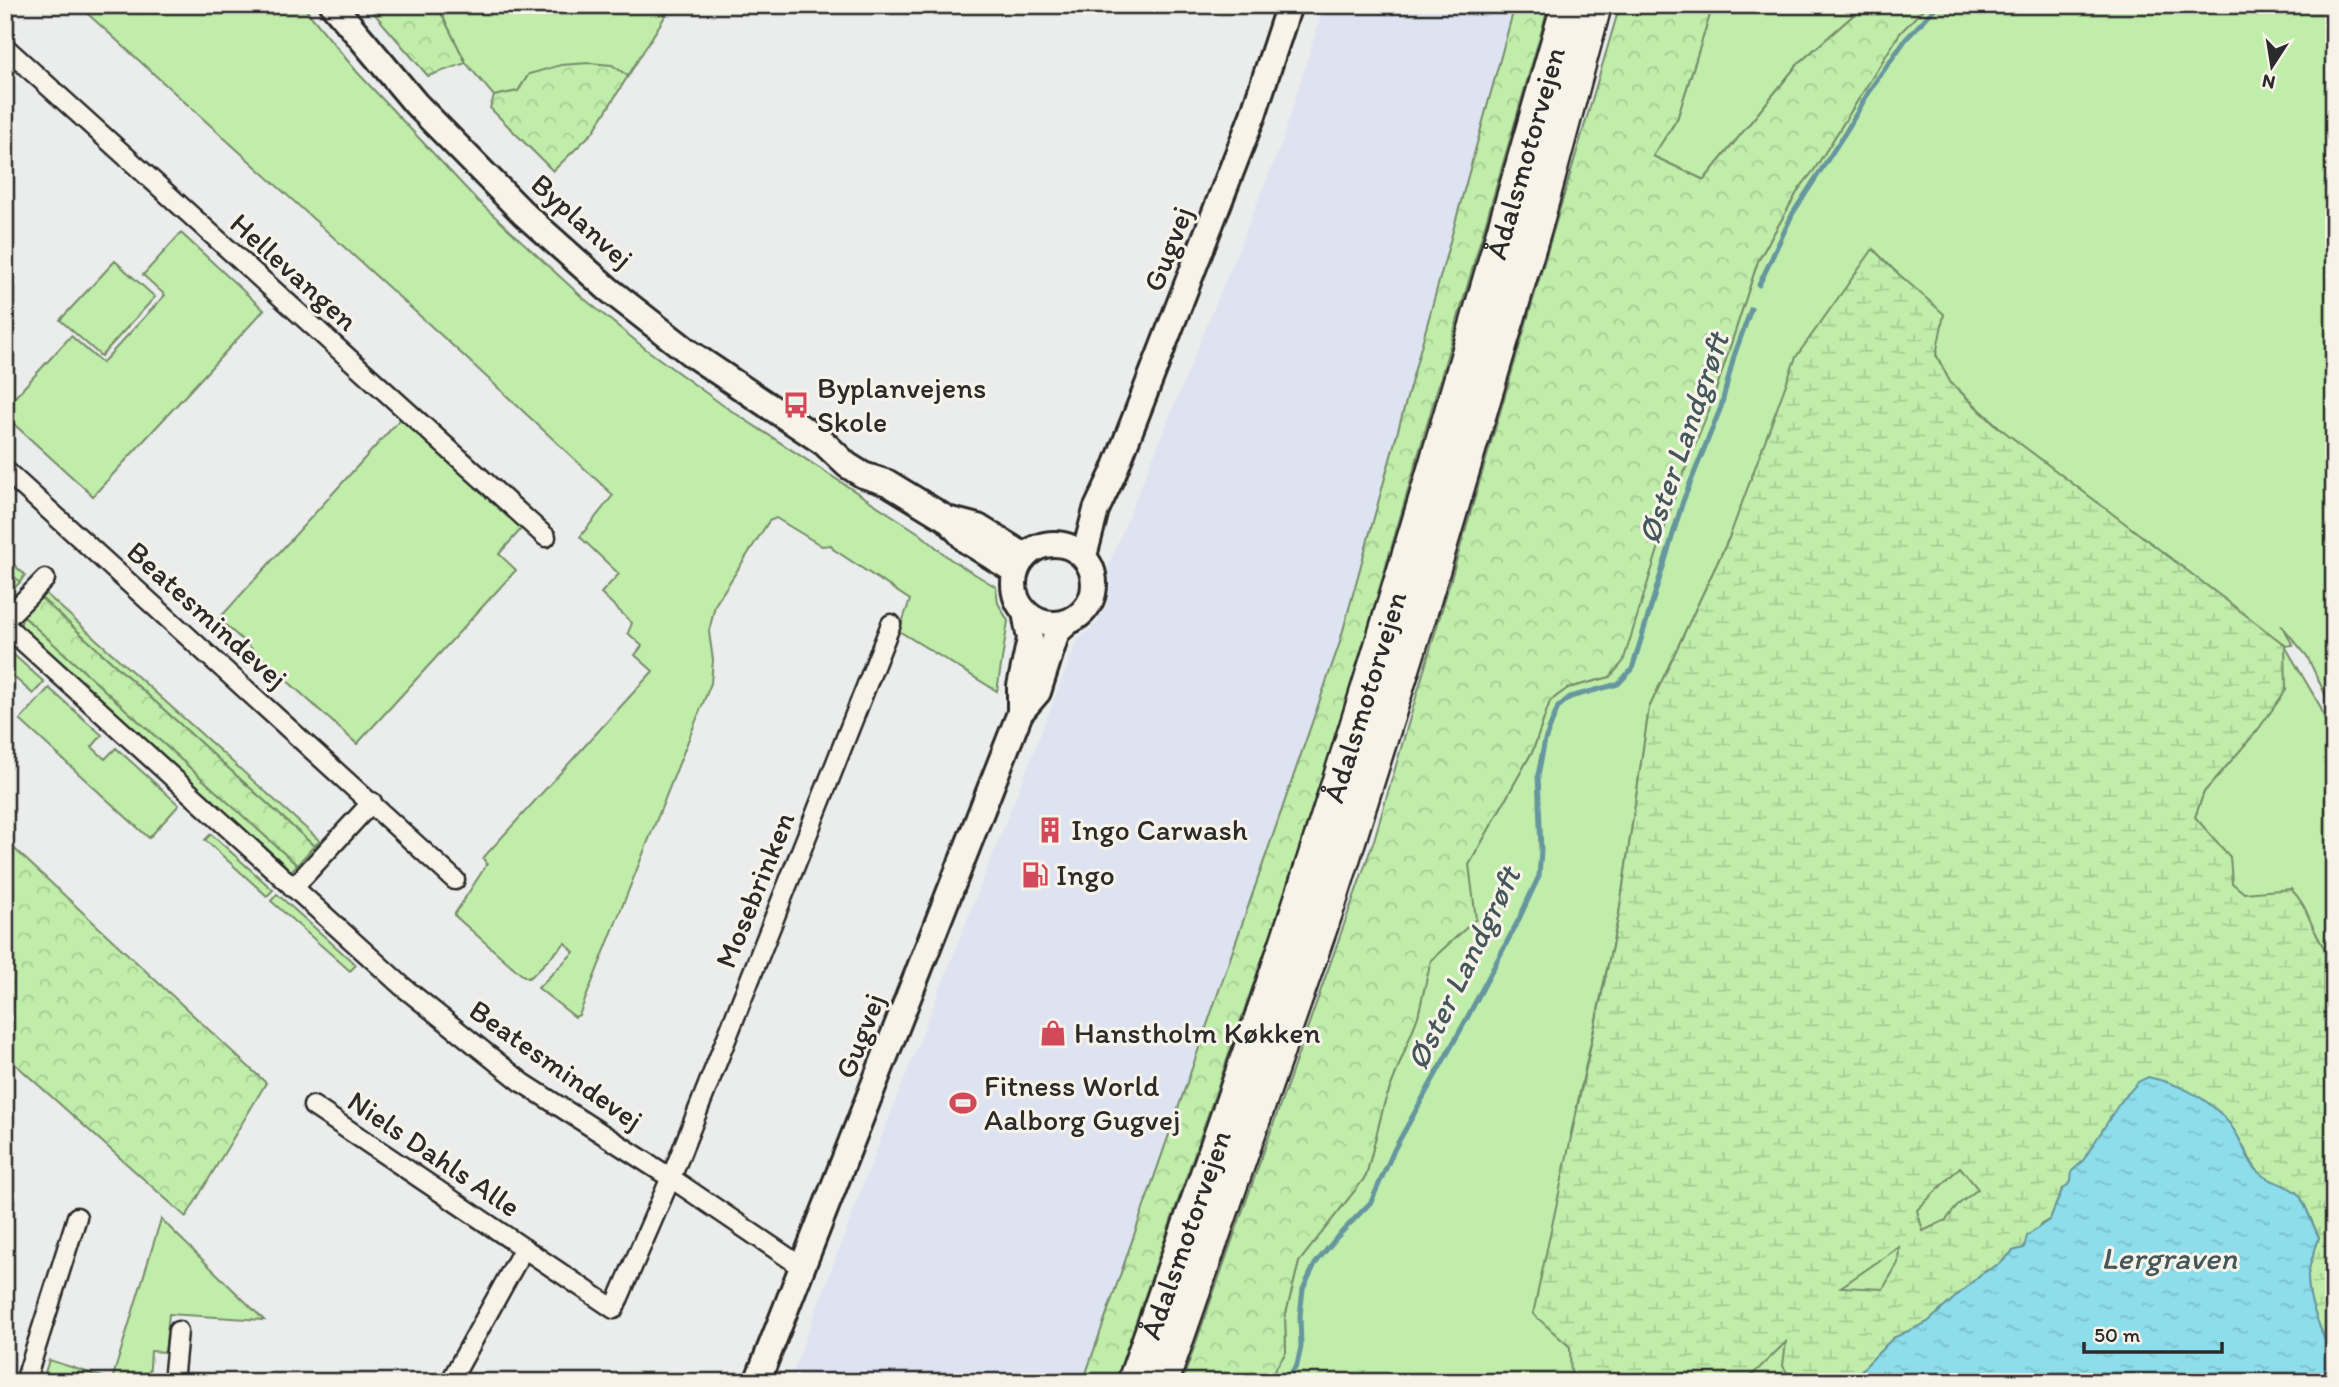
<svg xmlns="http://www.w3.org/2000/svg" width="2339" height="1387" viewBox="0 0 2339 1387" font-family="Itim,sans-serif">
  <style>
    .built { fill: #dde3f1 }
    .green { fill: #c0edaa; stroke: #768c6a; stroke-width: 2 }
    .forest { fill: url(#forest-crowns); stroke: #768c6a; stroke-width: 2 }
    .wetland { fill: url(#wetland-marsh); stroke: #768c6a; stroke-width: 2; fill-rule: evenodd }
    .water { fill: url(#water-ripples); stroke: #66969e; stroke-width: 2 }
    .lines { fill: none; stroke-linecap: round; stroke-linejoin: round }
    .stream { stroke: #66969e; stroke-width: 5 }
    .street-casing { stroke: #2b2b2b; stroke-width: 23 }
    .secondary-casing { stroke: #2b2b2b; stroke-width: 30 }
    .highway-casing { stroke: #2b2b2b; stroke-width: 37 }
    .street { stroke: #f7f3e8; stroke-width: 18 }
    .secondary { stroke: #f7f3e8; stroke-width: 24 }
    .highway { stroke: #f7f3e8; stroke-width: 32 }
    .labels { text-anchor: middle; stroke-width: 6; stroke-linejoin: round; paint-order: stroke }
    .street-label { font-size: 30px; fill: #2b2b2b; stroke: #f7f3e8 }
    .poi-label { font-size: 30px; fill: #2b2b2b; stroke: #f7f3e8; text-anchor: start }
    .water-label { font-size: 32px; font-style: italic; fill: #44585b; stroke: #f7f3e8 }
  </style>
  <defs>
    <pattern id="forest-crowns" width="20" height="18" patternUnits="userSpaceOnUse" patternTransform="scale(1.75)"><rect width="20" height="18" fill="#c0edaa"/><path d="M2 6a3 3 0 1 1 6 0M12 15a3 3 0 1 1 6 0" fill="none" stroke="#a5cb92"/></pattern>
    <pattern id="wetland-marsh" width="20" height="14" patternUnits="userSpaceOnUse" patternTransform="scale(1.75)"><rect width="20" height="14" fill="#c0edaa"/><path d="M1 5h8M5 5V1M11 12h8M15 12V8" fill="none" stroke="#a5cb92"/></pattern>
    <pattern id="water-ripples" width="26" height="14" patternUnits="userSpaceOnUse" patternTransform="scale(1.75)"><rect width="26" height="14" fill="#8dddea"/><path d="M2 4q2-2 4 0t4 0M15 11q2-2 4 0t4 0" fill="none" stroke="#7abec9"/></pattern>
  </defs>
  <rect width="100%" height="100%" fill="#ebecec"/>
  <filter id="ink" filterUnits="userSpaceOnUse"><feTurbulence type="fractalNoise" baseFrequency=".0143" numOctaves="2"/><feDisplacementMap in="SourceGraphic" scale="14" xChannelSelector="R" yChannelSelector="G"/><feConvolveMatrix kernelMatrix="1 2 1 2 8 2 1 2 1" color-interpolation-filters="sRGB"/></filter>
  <g filter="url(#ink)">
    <path class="built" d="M1324 5H1515L1339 645 1083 1382H789L876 1151 1078 639 1096 624 1105 609 1110 590 1107 569 1281 145Z"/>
    <path class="green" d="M78 5H302L357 72 477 200 582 297 647 350 724 406 919 533 950 559 996 587 998 603 1008 621 997 691 899 631 910 600 833 549 831 545 822 546 776 518 769 521 715 605 709 632 713 660 711 683 579 1015 575 1017 538 988 574 952 565 943 533 975 528 978 522 975 454 915 487 864 483 858 653 671 635 655 642 646 628 633 632 623 601 593 619 574 580 537 613 495 464 356Z
      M437 5H672L628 76 611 65 529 74 518 91 494 96 466 63Z
      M1713 5H1865L1798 64 1704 180 1653 156 1677 119Z
      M1927 5H2334V713L2307 656 2281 625 2293 645 2285 646 2320 706 2334 747V972L2331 959 2283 925 1850 1382H1745L2195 817 2204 792 2257 731 2286 690 1950 382 1893 269 1873 249 1729 538 1649 708 1619 914 1571 1133V1382H1267L1286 1352 1285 1317 1299 1262 1366 1176 1384 1104 1418 1016 1431 960 1475 919 1469 865 1533 750 1550 701 1567 688 1610 677 1675 495 1711 405 1758 261 1799 189 1814 170 1900 33Z
      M181 233 264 310 93 496 5 416V408L71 336 102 363 165 295 143 275Z
      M115 261 155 297 101 356 60 320Z
      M402 417 523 527 499 554 516 570 357 744 219 619Z
      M5 557 25 575 20 582 5 569Z
      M45 593 320 841 314 846 40 597Z
      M23 616 297 865 291 871 20 626Z
      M5 647 44 682 33 694 5 669Z
      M49 688 102 735 92 747 105 759 116 748 179 805 149 838 20 720Z
      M211 834 273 890 267 896 205 840Z
      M277 894 356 965 350 971 271 901Z
      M161 1219 264 1320 169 1314 165 1352 151 1351 149 1382H42L49 1360 112 1380Z"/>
    <path class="forest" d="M367 5H437L466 63 428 76Z
      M1515 5H1549L1345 707 1276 919 1115 1382H1083L1339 645Z
      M1620 5H1713L1677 119 1653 156 1704 180 1798 64 1865 5H1927L1900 33 1814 170 1799 189 1758 261 1711 405 1675 495 1623 662 1610 677 1568 688 1550 701 1533 750 1469 865 1476 919 1431 960 1418 1016 1384 1104 1366 1176 1299 1262 1285 1317 1286 1352 1267 1382H1182L1374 840Z
      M589 63 612 65 628 76 593 132 553 171 490 108 494 96 518 91 529 74 561 65Z
      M5 569 20 582 5 598Z
      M40 597 314 846 297 865 23 616Z
      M5 840 266 1083 186 1217 5 1055Z"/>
    <path class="wetland" d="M1873 249 1893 269 1944 314 1936 355 1950 382 1993 423 2285 645 2286 690 2257 731 2204 792 2195 817 2230 857 2232 883 2244 893 2291 889C2309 908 2306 916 2318 937 2324 949 2331 958 2334 972V1382C2333 1345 2307 1313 2308 1275 2309 1263 2316 1249 2319 1237 2314 1228 2304 1199 2298 1194 2285 1183 2267 1183 2257 1170 2248 1159 2243 1144 2235 1132 2218 1106 2195 1093 2167 1082L2073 1171 2071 1182 2062 1190 2050 1219 2040 1225 2024 1248 2013 1251 2001 1263 1981 1274 1928 1322 1893 1338 1850 1382H1793L1783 1366 1786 1342 1745 1382H1571L1570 1347 1533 1314 1619 914 1649 708 1729 538 1796 357ZM1960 1167 1978 1189 1959 1204 1946 1220 1923 1231 1917 1210ZM1899 1247 1898 1263 1883 1289 1841 1287Z"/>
    <path class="water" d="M2148 1077C2184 1085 2216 1101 2236 1133 2243 1145 2248 1161 2257 1171 2269 1183 2286 1183 2298 1194 2303 1198 2314 1229 2319 1237 2316 1249 2309 1263 2308 1275 2307 1313 2334 1345 2334 1382H1850L1893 1338 1928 1322 1981 1274 2001 1263 2013 1251 2024 1248 2027 1236 2050 1219 2062 1190 2071 1182 2072 1171 2082 1162 2119 1104 2138 1082Z"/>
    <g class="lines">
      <path class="stream" d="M1759 285 1793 213 1847 130 1871 88 1906 39 1938 5
        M1284 1382 1297 1365 1301 1347 1300 1316 1303 1289 1315 1264 1337 1237 1371 1202 1395 1148 1466 1020 1518 921 1539 876 1541 851 1538 775 1545 740 1558 707 1570 697 1618 684 1632 669 1683 501 1721 407 1734 356 1751 309"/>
      <g class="street-casing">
        <path id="street" d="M5 47 546 537
          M5 470 455 880
          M5 620 45 579
          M5 625 402 986 523 1083 671 1178 802 1267
          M293 888 372 802
          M313 1106 614 1309 675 1168 891 624
          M25 1382 77 1217
          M173 1382 178 1331
          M450 1382 524 1248"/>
      </g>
      <g class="secondary-casing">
        <path id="secondary" d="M333 5 416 104 524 214 608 289 690 353 824 443 847 465 863 475 888 483 947 519 978 527 1025 556
          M947 519 967 541 1015 571
          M1014 584a40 40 0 1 1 80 0a40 40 0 1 1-80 0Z
          M1084 556 1096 510 1114 472 1253 115 1289 5
          M1020 713V686L1030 639 1025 612
          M757 1382 1020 713 1038 692 1057 632 1068 622"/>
      </g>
      <g class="highway-casing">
        <g id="highway">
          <path id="s1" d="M1134 1382C1182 1245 1231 1108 1277 971 1384 652 1476 328 1568 5"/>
          <path d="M1162 1382 1330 901 1419 618 1537 221 1595 5"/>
        </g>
      </g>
      <use href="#street" class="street"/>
      <use href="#secondary" class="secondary"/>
      <use href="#highway" class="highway"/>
    </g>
  </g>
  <defs>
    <g id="bus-bare" transform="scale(2.1)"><path d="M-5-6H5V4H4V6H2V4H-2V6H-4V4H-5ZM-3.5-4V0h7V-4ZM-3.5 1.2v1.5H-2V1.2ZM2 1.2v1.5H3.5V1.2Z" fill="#d1495b" stroke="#f7f3e8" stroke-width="2.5" paint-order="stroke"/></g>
    <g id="building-bare" transform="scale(2.1)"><path d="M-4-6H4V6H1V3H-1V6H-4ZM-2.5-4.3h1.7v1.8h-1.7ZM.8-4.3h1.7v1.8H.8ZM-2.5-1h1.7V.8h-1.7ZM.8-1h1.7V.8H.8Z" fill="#d1495b" stroke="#f7f3e8" stroke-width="2.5" paint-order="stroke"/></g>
    <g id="fuel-bare" transform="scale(2.1)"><path d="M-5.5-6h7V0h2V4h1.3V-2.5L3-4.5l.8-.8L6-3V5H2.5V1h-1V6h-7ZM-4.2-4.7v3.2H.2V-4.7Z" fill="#d1495b" stroke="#f7f3e8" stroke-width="2.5" paint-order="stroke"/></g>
    <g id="shop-bare" transform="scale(2.1)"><path d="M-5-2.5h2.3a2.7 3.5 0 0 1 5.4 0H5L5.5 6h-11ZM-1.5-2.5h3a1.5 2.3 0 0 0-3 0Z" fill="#d1495b" stroke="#f7f3e8" stroke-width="2.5" paint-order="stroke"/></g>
    <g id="stadium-bare" transform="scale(2.1)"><path d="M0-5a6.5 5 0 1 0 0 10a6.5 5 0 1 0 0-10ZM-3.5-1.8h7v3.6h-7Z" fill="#d1495b" stroke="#f7f3e8" stroke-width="2.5" paint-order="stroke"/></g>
  </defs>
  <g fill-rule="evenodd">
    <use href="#bus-bare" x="796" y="405"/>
    <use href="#building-bare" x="1050" y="830"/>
    <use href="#fuel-bare" x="1035" y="875"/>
    <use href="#shop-bare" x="1053" y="1033"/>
    <use href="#stadium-bare" x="963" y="1103"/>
  </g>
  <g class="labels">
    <g class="street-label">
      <text dy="10" stroke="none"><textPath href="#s1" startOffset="1290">Ådalsmotorvejen</textPath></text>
      <text transform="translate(582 221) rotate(42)" y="10">Byplanvej</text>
      <text transform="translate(1168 249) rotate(-69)" y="10">Gugvej</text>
      <text transform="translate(294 272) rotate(42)" y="10">Hellevangen</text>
      <text transform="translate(207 615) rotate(42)" y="10">Beatesmindevej</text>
      <text dy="10" stroke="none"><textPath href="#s1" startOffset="723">Ådalsmotorvejen</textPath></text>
      <text transform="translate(755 890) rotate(-68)" y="10">Mosebrinken</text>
      <text transform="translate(860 1036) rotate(-69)" y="10">Gugvej</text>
      <text transform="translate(556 1065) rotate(35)" y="10">Beatesmindevej</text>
      <text transform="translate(434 1154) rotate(34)" y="10">Niels Dahls Alle</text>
      <text dy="10" stroke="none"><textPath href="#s1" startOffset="156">Ådalsmotorvejen</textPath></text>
    </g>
    <g class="poi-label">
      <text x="817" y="398">Byplanvejens<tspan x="817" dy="34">Skole</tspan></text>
      <text x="1071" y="840">Ingo Carwash</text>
      <text x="1056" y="885">Ingo</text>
      <text x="1074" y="1043">Hanstholm Køkken</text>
      <text x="984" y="1096">Fitness World<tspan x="984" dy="34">Aalborg Gugvej</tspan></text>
    </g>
    <g class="water-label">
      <text transform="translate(1683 438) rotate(-71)" y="11">Øster Landgrøft</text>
      <text transform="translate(1463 968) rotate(-64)" y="11">Øster Landgrøft</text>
      <text x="2169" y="1269">Lergraven</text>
    </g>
  </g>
  <rect width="2339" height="1387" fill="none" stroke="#f7f3e8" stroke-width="28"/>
  <rect x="14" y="14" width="2311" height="1359" fill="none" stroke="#2b2b2b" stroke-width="2.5" filter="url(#ink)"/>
  <g transform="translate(2272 66) rotate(192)" stroke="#f7f3e8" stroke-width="5" paint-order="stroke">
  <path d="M0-5L12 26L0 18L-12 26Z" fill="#2b2b2b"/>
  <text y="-10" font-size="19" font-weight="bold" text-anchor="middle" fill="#2b2b2b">N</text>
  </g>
  <path d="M2084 1342v10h138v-10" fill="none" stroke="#2b2b2b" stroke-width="3.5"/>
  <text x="2094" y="1342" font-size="21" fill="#2b2b2b" stroke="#f7f3e8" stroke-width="5" paint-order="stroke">50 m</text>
</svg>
